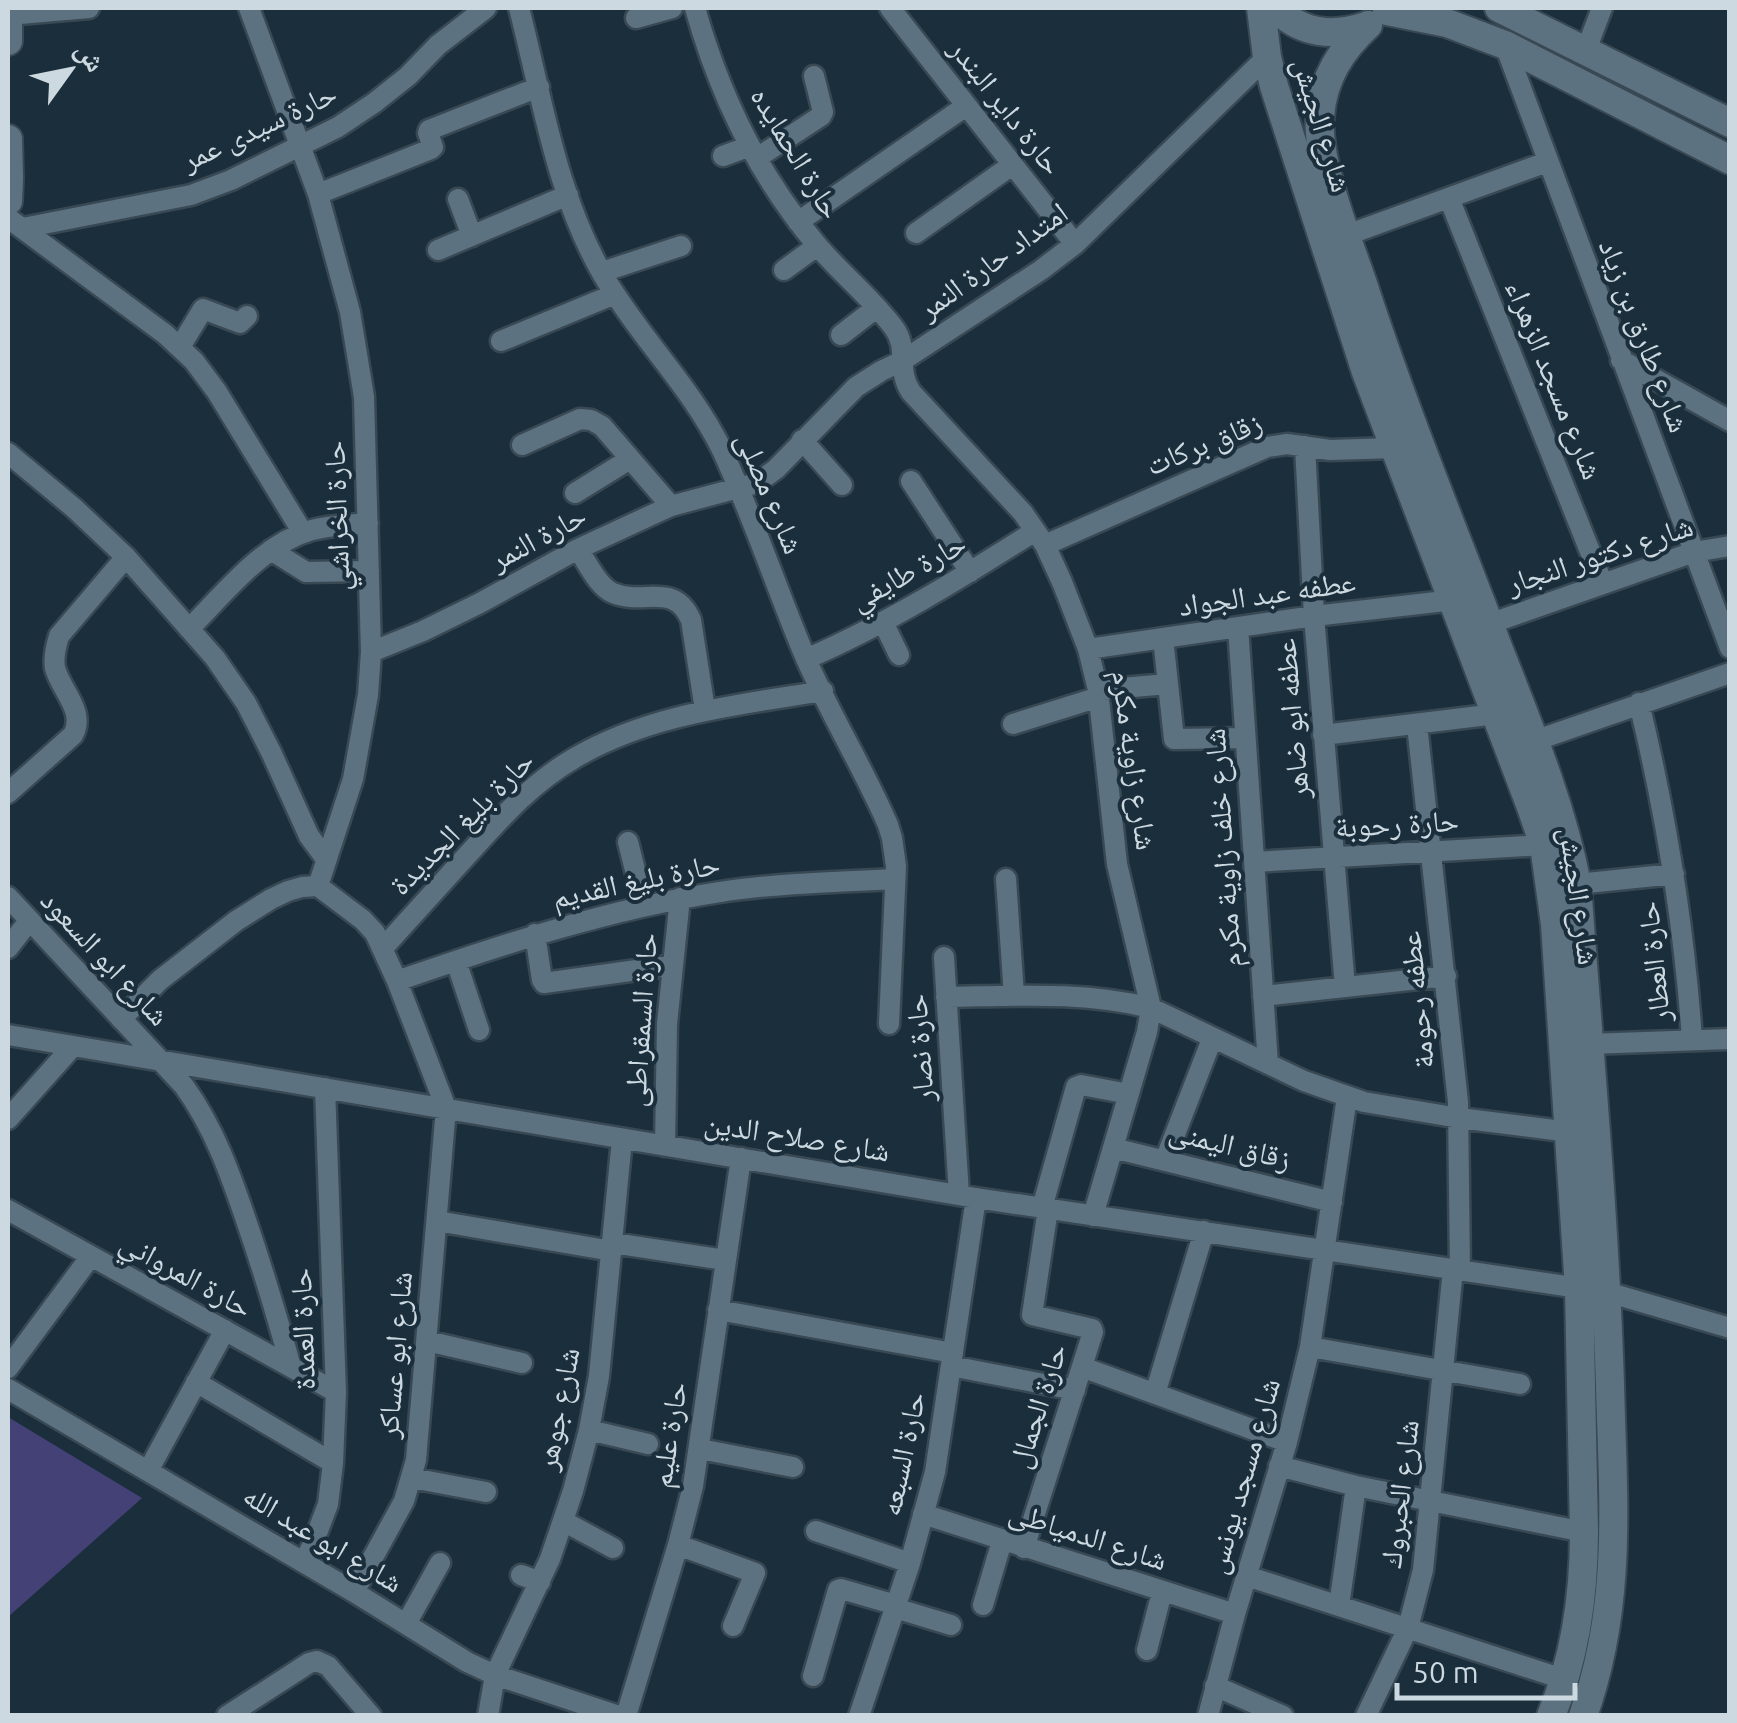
<svg xmlns="http://www.w3.org/2000/svg" width="1737" height="1723" viewBox="0 0 1737 1723" font-family="Ubuntu,'Noto Naskh Arabic',sans-serif">
  <style>
    .green { fill: #434175 }
    .lines { fill: none; stroke-linecap: round; stroke-linejoin: round }
    .street-casing { stroke: #384954; stroke-width: 25 }
    .secondary-casing { stroke: #384954; stroke-width: 32 }
    .street { stroke: #5d7281; stroke-width: 20 }
    .secondary { stroke: #5d7281; stroke-width: 28 }
    .labels { text-anchor: middle; stroke-width: 8; stroke-linejoin: round; paint-order: stroke }
    .street-label { font-size: 30px; fill: #cdd9e1; stroke: #1b2e3b }
  </style>
  <rect width="100%" height="100%" fill="#1b2e3b"/>
  <path class="green" d="M8 1417 142 1498 8 1617Z"/>
  <g class="lines">
    <g class="street-casing">
      <path id="street" d="M249 8 318 194 350 312 364 397 371 652 368 695 353 779 318 886
        M519 8C542 97 556 194 603 275 639 337 690 385 722 450 753 517 776 587 804 654 829 713 863 767 888 825L892 838 896 866 889 1024
        M695 8C719 93 758 175 816 244 840 273 872 298 894 328 909 348 896 370 911 392L1023 513 1045 545 1062 582 1088 649 1098 690 1117 864 1151 1008 1147 1032 1093 1216
        M890 8 1075 244
        M8 15 89 8
        M636 18 672 8
        M1505 45 1730 648
        M1586 50 1602 8
        M723 156 750 146
        M757 158 821 116 823 112 814 76
        M318 194 431 149 433 147 428 133 429 130 539 87
        M1449 198 1603 584
        M458 199 472 236
        M8 218 165 334 194 361 217 392 303 533
        M798 222 966 106
        M23 228 191 195 231 180 338 127 374 103 408 76 438 45 486 8
        M916 233 1012 165
        M1347 235 1547 162
        M438 250 568 195
        M784 270 817 246
        M602 272 681 246
        M841 335 876 308
        M501 341 615 294
        M180 347 203 309 240 323 247 316
        M1621 360 1730 421
        M802 440 842 485
        M522 445 580 419 591 420 602 426 671 506
        M1305 446 1314 616 1345 987
        M8 453 74 508 126 557 215 658 246 703 271 752 309 836 326 859
        M911 481 970 572
        M575 493 630 459
        M1045 545 1267 447 1287 444 1330 450 1394 448
        M578 549C587 562 598 587 613 593 644 606 674 581 691 620L705 710
        M271 550 306 572 369 571
        M883 622 899 655
        M1489 624 1694 552 1730 546
        M1238 627 1268 1064
        M189 629C225 593 262 544 312 530 330 525 350 525 368 523
        M1163 638 1174 739 1245 738
        M1088 649 1314 616 1454 600
        M371 652 423 631 480 603 578 549 671 506 757 483 776 469 856 387 881 371 902 361 1041 270 1075 244 1267 57
        M806 659C887 624 961 578 1035 531
        M1098 690 1168 684
        M1639 703C1666 814 1684 925 1692 1039
        M1013 724 1099 697
        M1417 725 1458 1102 1460 1270
        M1323 735 1496 714
        M1534 741 1730 673
        M8 793 73 735C86 711 61 691 55 668 53 657 56 646 59 636L126 557
        M628 842 644 906
        M1254 862 1544 845
        M1006 879 1014 996
        M1577 884 1674 874
        M8 897 184 1086C215 1129 231 1176 248 1226 264 1273 278 1320 291 1367
        M535 934 542 980 544 983 673 965
        M8 948 29 921
        M383 948C412 916 441 884 471 851 502 817 532 783 573 759 648 714 738 705 823 691
        M944 957 959 1195
        M456 961 479 1030
        M397 981C504 944 609 909 720 892 778 883 837 882 895 879
        M1263 996 1446 976
        M946 997C1015 996 1084 991 1151 1008L1304 1081 1364 1102 1459 1118 1570 1132
        M121 1019 160 980 236 921 271 899 288 891 302 887 318 886 363 920 375 933 397 981 446 1108 416 1460 404 1501 354 1592
        M8 1035 976 1198 1579 1288
        M1589 1044 1730 1039
        M8 1119 73 1046
        M665 1146 667 1024 680 898
        M1113 1148 1332 1202
        M1165 1160 1212 1039
        M1042 1208 1076 1087 1081 1085 1129 1094
        M8 1210 336 1392
        M437 1221 612 1251
        M613 1243 725 1260
        M1607 1292 1730 1328
        M718 1310 953 1353
        M427 1341 522 1363
        M1310 1347 1520 1384
        M951 1366 1075 1390
        M1082 1367 1287 1442
        M8 1368 91 1256
        M196 1382 333 1463
        M8 1389 354 1592 467 1662 495 1675 619 1716
        M1155 1394 1204 1231
        M589 1430 648 1444
        M700 1449 793 1467
        M1279 1466 1356 1486 1584 1532
        M148 1471 225 1330
        M412 1478 486 1492
        M923 1514 1235 1614
        M563 1521 613 1548
        M816 1531 910 1563
        M678 1545 755 1573 733 1626
        M1024 1548 1093 1332 1092 1329 1032 1315 1048 1209
        M304 1562 313 1544 328 1504 333 1463 336 1392 325 1088
        M521 1575 540 1582
        M1247 1576 1563 1679
        M983 1605 1002 1541
        M1339 1606 1356 1486
        M895 1608 951 1625
        M406 1624 440 1563
        M1147 1650 1162 1592
        M813 1676 838 1590 841 1589 896 1605
        M1215 1686 1283 1716
        M227 1716 309 1663 317 1661 328 1666 371 1716
        M488 1716 495 1675 550 1559 573 1491 589 1430 599 1376 622 1139
        M626 1716 678 1545 693 1486 741 1158
        M859 1716 910 1563 935 1472 976 1198
        M1208 1716 1235 1614 1287 1442 1310 1347 1347 1097
        M1366 1716 1408 1628 1423 1570 1453 1269"/>
    </g>
    <g class="secondary-casing">
      <path id="secondary" d="M1261 8 1267 57 1274 86 1366 372 1531 807 1544 845 1555 924 1579 1288 1584 1532C1584 1594 1575 1658 1551 1716
        M1276 8C1301 34 1334 37 1366 26
        M1499 8 1730 123
        M1387 11 1447 23 1505 45 1730 160
        M1368 25C1341 50 1323 78 1320 116 1316 161 1348 240 1363 284 1403 407 1452 526 1498 647 1528 724 1561 802 1577 884 1589 1051 1605 1218 1610 1385 1613 1500 1623 1604 1583 1716
        M8 41V15
        M8 139 9 179 8 201"/>
    </g>
    <use href="#street" class="street"/>
    <use href="#secondary" class="secondary"/>
  </g>
  <g class="labels">
    <g class="street-label">
      <text transform="translate(1006 107) rotate(52)" y="10">حارة داير البندر</text>
      <text transform="translate(1322 125) rotate(73)" y="10">شارع الجيش</text>
      <text transform="translate(259 127) rotate(-25)" y="10">حارة سيدى عمر</text>
      <text transform="translate(796 153) rotate(59)" y="10">حارة الحمايده</text>
      <text transform="translate(993 261) rotate(-36)" y="10">امتداد حارة النمر</text>
      <text transform="translate(1644 336) rotate(69)" y="10">شارع طارق بن زياد</text>
      <text transform="translate(1554 380) rotate(68)" y="10">شارع مسجد الزهراء</text>
      <text transform="translate(1204 444) rotate(-22)" y="10">زقاق بركات</text>
      <text transform="translate(770 493) rotate(67)" y="10">شارع مصلى</text>
      <text transform="translate(337 516) rotate(-92)" y="10">حارة الخراشي</text>
      <text transform="translate(538 538) rotate(-28)" y="10">حارة النمر</text>
      <text transform="translate(1600 555) rotate(-18)" y="10">شارع دكتور النجار</text>
      <text transform="translate(908 572) rotate(-29)" y="10">حارة طايفي</text>
      <text transform="translate(1267 594) rotate(-8)" y="10">عطفه عبد الجواد</text>
      <text transform="translate(1292 719) rotate(-95)" y="10">عطفه ابو ضاهر</text>
      <text transform="translate(1134 760) rotate(82)" y="10">شارع زاوية مكرم</text>
      <text transform="translate(462 823) rotate(-45)" y="10">حارة بليغ الجديدة</text>
      <text transform="translate(1397 824) rotate(-3)" y="10">حارة رحوبة</text>
      <text transform="translate(1223 848) rotate(-94)" y="10">شارع خلف زاوية مكرم</text>
      <text transform="translate(636 881) rotate(-12)" y="10">حارة بليغ القديم</text>
      <text transform="translate(1579 896) rotate(82)" y="10">شارع الجيش</text>
      <text transform="translate(105 958) rotate(47)" y="10">شارع ابو السعود</text>
      <text transform="translate(1654 962) rotate(-96)" y="10">حارة العطار</text>
      <text transform="translate(1417 1000) rotate(-96)" y="10">عطفه رحومة</text>
      <text transform="translate(641 1020) rotate(-86)" y="10">حارة السمقراطى</text>
      <text transform="translate(920 1048) rotate(-94)" y="10">حارة نصار</text>
      <text transform="translate(797 1137) rotate(9)" y="10">شارع صلاح الدين</text>
      <text transform="translate(1230 1145) rotate(14)" y="10">زقاق اليمنى</text>
      <text transform="translate(186 1275) rotate(29)" y="10">حارة المرواني</text>
      <text transform="translate(303 1329) rotate(-92)" y="10">حارة العمدة</text>
      <text transform="translate(395 1355) rotate(-85)" y="10">شارع ابو عساكر</text>
      <text transform="translate(1038 1406) rotate(-72)" y="10">حارة الجمال</text>
      <text transform="translate(558 1409) rotate(-79)" y="10">شارع جوهر</text>
      <text transform="translate(669 1435) rotate(-81)" y="10">حارة عليم</text>
      <text transform="translate(903 1454) rotate(-78)" y="10">حارة السبعه</text>
      <text transform="translate(1243 1476) rotate(-74)" y="10">شارع مسجد يونس</text>
      <text transform="translate(1400 1494) rotate(-83)" y="10">شارع الحبروك</text>
      <text transform="translate(1088 1536) rotate(18)" y="10">شارع الدمياطى</text>
      <text transform="translate(323 1539) rotate(31)" y="10">شارع ابو عبد الله</text>
    </g>
  </g>
  <rect width="1737" height="1723" fill="none" stroke="#cdd9e1" stroke-width="20"/>
  <g transform="translate(70 70) rotate(57)" stroke="#1b2e3b" stroke-width="8" paint-order="stroke">
  <path d="M0-8L18 38L0 25L-18 38Z" fill="#cdd9e1"/>
  <text y="-15" font-size="28" font-weight="bold" text-anchor="middle" fill="#cdd9e1">ش</text>
  </g>
  <path d="M1397 1683v15h178v-15" fill="none" stroke="#cdd9e1" stroke-width="5"/>
  <text x="1412" y="1683" font-size="30" fill="#cdd9e1" stroke="#1b2e3b" stroke-width="8" paint-order="stroke">50 m</text>
</svg>
